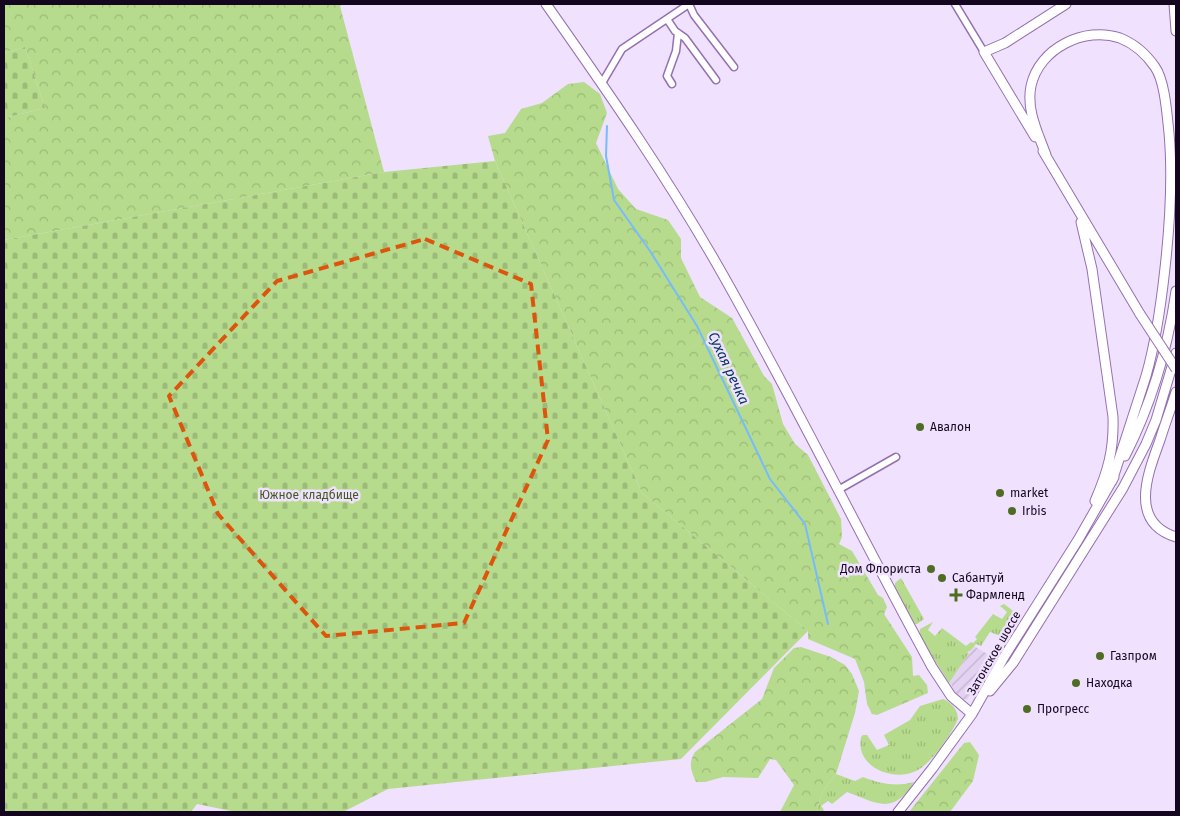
<svg xmlns="http://www.w3.org/2000/svg" width="1180" height="816" viewBox="0 0 1180 816" font-family="'Fira Sans',sans-serif">
  <style>
    .industrial { fill: url(#industrial-furrows) }
    .grass { fill: url(#grass-tufts) }
    .forest { fill: url(#forest-crowns) }
    .cemetery { fill: url(#cemetery-stones) }
    .lines { fill: none; stroke-linecap: round; stroke-linejoin: round }
    .stream { stroke: #77bbfd; stroke-width: 2 }
    .minor-casing { stroke: #9470b0; stroke-width: 9 }
    .major-casing { stroke: #9470b0; stroke-width: 11 }
    .minor { stroke: #fff; stroke-width: 6 }
    .major { stroke: #fff; stroke-width: 9 }
    .major-bridge-casing { stroke: #9470b0; stroke-width: 11; stroke-linecap: butt }
    .major-bridge { stroke: #fff; stroke-width: 9 }
    .marked { fill: none; stroke: #dd550d; stroke-width: 4; stroke-dasharray: 10 6; stroke-linejoin: round }
    .poi-dot { fill: #4e6d23; stroke: #f0e1fe; stroke-width: 2 }
    .labels { text-anchor: middle; stroke-width: 5; stroke-linejoin: round; paint-order: stroke }
    .poi-label { font-size: 12px; fill: #14061e; stroke: #f0e1fe; text-anchor: start }
    .park-label { font-size: 12px; fill: #415a20; stroke: #f0e1fe }
    .street-label { font-size: 12px; fill: #14061e; stroke: #f0e1fe }
    .water-label { font-size: 14px; font-style: italic; fill: #023760; stroke: #f0e1fe }
  </style>
  <defs>
    <pattern id="industrial-furrows" width="10" height="10" patternUnits="userSpaceOnUse" patternTransform="scale(1.25)"><rect width="10" height="10" fill="#e3d2f1"/><path d="M-1 1l2-2M0 10L10 0M9 11l2-2" fill="none" stroke="#c2b3ce"/></pattern>
    <pattern id="grass-tufts" width="24" height="20" patternUnits="userSpaceOnUse" patternTransform="scale(1.25)"><rect width="24" height="20" fill="#b6db8c"/><path d="M3 7l-1-3M5 7V3M7 7l1-3M15 17l-1-3M17 17v-4M19 17l1-3" fill="none" stroke="#9cba78"/></pattern>
    <pattern id="forest-crowns" width="20" height="18" patternUnits="userSpaceOnUse" patternTransform="scale(1.25)"><rect width="20" height="18" fill="#b6db8c"/><path d="M2 6a3 3 0 1 1 6 0M12 15a3 3 0 1 1 6 0" fill="none" stroke="#9cba78"/></pattern>
    <pattern id="cemetery-stones" width="16" height="16" patternUnits="userSpaceOnUse" patternTransform="scale(1.25)"><rect width="16" height="16" fill="#b6db8c"/><path d="M2 7V4a2 2 0 0 1 4 0v3zM10 15v-3a2 2 0 0 1 4 0v3z" fill="#9cba78"/></pattern>
  </defs>
  <rect width="100%" height="100%" fill="#f0e1fe"/>
  <path class="industrial" d="M974 646 994 658 967 700 963 699 950 690 952 686 949 682Z"/>
  <path class="grass" d="M901 578 924 619 917 624H914L895 587V583Z
    M1004 604 1016 613 1018 622 1008 639 990 632 981 646 976 644 970 651 967 652 969 653 949 683 919 635 920 629 933 622 928 630 935 636 942 628 966 646 971 642 973 643 977 639 975 637 993 614 1002 619 1007 612 1000 606Z
    M943 699C951 702 958 710 958 719 951 735 933 761 918 770 895 783 855 768 861 737L863 735H867L877 750 889 745 884 735 910 720 920 706Z
    M836 774 855 781 863 777C881 784 896 787 914 782 893 816 877 803 847 792L832 804 828 801 821 806 824 810 822 812H816L823 791Z"/>
  <path class="forest" d="M4 4H344L340 6 384 172 4 240V118L45 108 25 47 4 53Z
    M584 82 600 94 607 113 596 143 618 189 636 209 668 220 681 239V258L700 297 732 318 764 376 772 384 783 424 795 444 808 455 841 519 842 537 839 544 852 551 878 595 883 598 887 607 884 614 912 657 913 676 919 675 927 685 928 693 877 715 872 714 867 704 864 682 855 659 808 639V631L642 493 495 161 488 136 505 133 521 109 542 103 568 84Z
    M801 647 831 657 845 665 852 674 859 691 855 713 836 774 823 791 816 812H780L794 785 776 760 770 759 758 778 723 777 705 782H696C691 771 688 763 695 752L762 699 774 668 794 648Z
    M970 742 979 755 973 781 950 812H909L964 743Z"/>
  <path class="cemetery" d="M25 47 45 108 4 118V53Z
    M495 161 642 493 808 631 681 759 388 789 343 812H236L197 804 191 812H4V240L384 172Z"/>
  <g class="lines">
    <path class="stream" d="M607 126 606 156 614 200 650 251 697 326 770 479 805 524 828 624"/>
    <g class="minor-casing">
      <path id="minor" d="M955 4 984 52
        M667 19 675 31 685 38 716 80
        M602 83 622 49 689 4 694 15 734 67
        M672 84 667 76 676 51 678 33
        M838 490 896 457"/>
    </g>
    <g class="major-casing">
      <path id="major" d="M546 4C608 92 670 181 723 275 796 404 861 537 932 667L951 696 972 714
        M1174 4 1176 31
        M1035 137 984 52 1005 43 1066 4
        M1043 151 1140 314
        M1046 155C1038 133 1026 110 1031 86 1039 48 1085 26 1120 38 1135 44 1146 54 1155 67 1165 81 1167 115 1169 133 1173 178 1170 223 1165 268 1161 305 1156 341 1146 376 1135 411 1123 446 1112 481
        M1081 222 1092 269 1113 417C1114 450 1108 471 1095 501
        M1176 392C1171 408 1165 424 1160 440 1148 473 1128 522 1176 537
        M1125 456C1151 405 1168 347 1176 291
        M990 691 1013 663 1123 488 1146 444 1156 420 1176 353
        M898 812 932 769 972 714 1004 657 1078 540 1114 477"/>
    </g>
    <use href="#minor" class="minor"/>
    <use href="#major" class="major"/>
    <g class="major-bridge-casing">
      <path id="major-bridge" d="M1140 314 1176 369"/>
    </g>
    <use href="#major-bridge" class="major-bridge"/>
  </g>
  <path class="marked" d="M425 239 531 284 548 440 464 623 326 636 218 514 169 396 277 281Z"/>
  <g class="poi-dot">
    <circle cx="920" cy="427" r="5"/>
    <circle cx="1000" cy="493" r="5"/>
    <circle cx="1012" cy="511" r="5"/>
    <circle cx="931" cy="569" r="5"/>
    <circle cx="942" cy="578" r="5"/>
    <path d="M953.5 587.5h5v5h5v5h-5v5h-5v-5h-5v-5h5z"/>
    <circle cx="1100" cy="656" r="5"/>
    <circle cx="1076" cy="683" r="5"/>
    <circle cx="1027" cy="709" r="5"/>
  </g>
  <g class="labels">
    <g class="poi-label">
      <text x="930" y="431">Авалон</text>
      <text x="1010" y="497">market</text>
      <text x="1022" y="515">Irbis</text>
      <text x="921" y="573" text-anchor="end">Дом Флориста</text>
      <text x="952" y="582">Сабантуй</text>
      <text x="966" y="599">Фармленд</text>
      <text x="1110" y="660">Газпром</text>
      <text x="1086" y="687">Находка</text>
      <text x="1037" y="713">Прогресс</text>
    </g>
    <g class="park-label">
      <text x="309" y="499">Южное кладбище</text>
    </g>
    <g class="street-label">
      <text transform="translate(994 653) rotate(-60)" y="4">Затонское шоссе</text>
    </g>
    <g class="water-label">
      <text transform="translate(729 368) rotate(65)" y="5">Сухая речка</text>
    </g>
  </g>
  <rect width="1180" height="816" fill="none" stroke="#14061e" stroke-width="10"/>
</svg>
